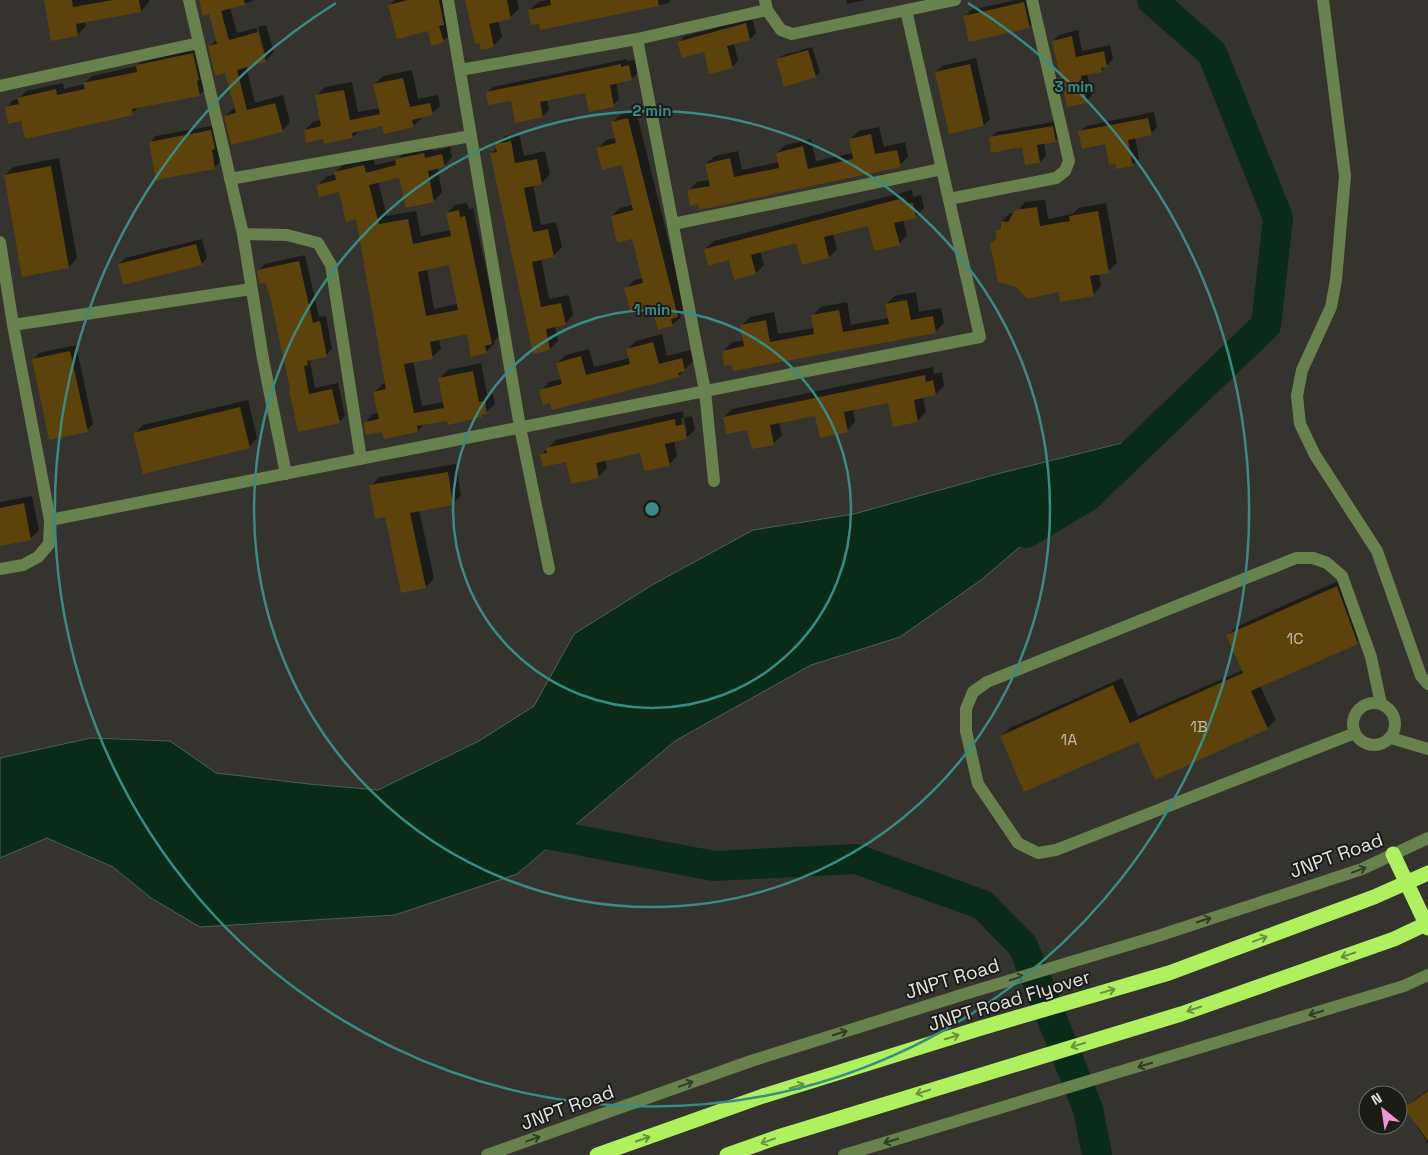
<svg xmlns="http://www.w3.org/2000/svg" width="1428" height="1155" viewBox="0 0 1428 1155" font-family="'Space Grotesk',sans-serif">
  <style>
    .water { fill: #0b2b19; stroke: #4c6254 }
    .shadow { fill: #0007; fill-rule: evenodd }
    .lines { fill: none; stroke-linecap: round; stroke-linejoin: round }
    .river { stroke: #0b2b19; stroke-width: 30 }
    .building { fill: #5d420b; fill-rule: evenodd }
    .minor { stroke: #67824c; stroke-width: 12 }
    .highway { stroke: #aef05e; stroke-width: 15 }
    .oneway { stroke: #323a28 }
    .oneway2 { stroke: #6c903e }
    .ring { fill: none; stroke: #398c85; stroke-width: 2.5 }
    .labels { text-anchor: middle; stroke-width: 4; stroke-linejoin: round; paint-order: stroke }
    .number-label { font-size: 16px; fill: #c2bbaa }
    .street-label { font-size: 19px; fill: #e3e3df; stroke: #1b1b18 }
    .centre { fill: #398c85; stroke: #1b1b18; stroke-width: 2.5 }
    .ring-label { font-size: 15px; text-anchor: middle; font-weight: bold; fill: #398c85; stroke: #1b1b18; stroke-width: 4; stroke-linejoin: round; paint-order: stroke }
  </style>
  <rect width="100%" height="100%" fill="#34332d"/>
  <path class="water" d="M1150 436 981 580 900 637 811 665 675 741 517 874 395 915 200 927 151 898 113 867 47 838 0 858V758L91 738 170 741 216 773 309 784 378 790 479 741 534 706 574 634 652 585 753 530 854 514 997 474Z"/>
  <path class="shadow" d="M45 0H149V2L141 11 85 21 86 26 78 34 52 39Z
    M200 0H253L250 2 230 7 237 33 256 28 264 57H266L258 27 266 25 274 52 266 61 246 66 255 103 283 95 290 122 282 131 225 116 235 107 225 72 209 47 217 39 209 13Z
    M395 0H448L452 33 443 41 429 29 390 5Z
    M466 0H517L519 9 510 17 498 20 502 37 493 46Z
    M548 0H671L669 3 541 29 540 22 530 10 538 2Z
    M846 0H864L847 4Z
    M1016 0H1031L1036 21 1029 27 965 16 971 10Z
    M752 18 756 33 750 39 734 43 738 61 732 67 705 51 679 42 685 36Z
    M1078 30 1082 51 1110 45 1113 59 1101 71 1087 74 1092 95 1086 102 1053 41 1059 35Z
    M200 46 207 88 199 95 139 107 132 113 22 120 6 108 13 100 19 99 26 91 63 83 64 89 84 84 92 76 137 66 144 58Z
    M812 47 820 72 816 76 785 85 778 60 781 56Z
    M976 58 990 119 984 125 950 133 936 72 942 66Z
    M627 59V61L635 60 638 73 631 79 616 82 619 99 613 105 586 92 547 100 549 110 543 116 512 99 487 93 493 87Z
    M412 70 418 99 438 95 440 106 432 114 421 116 422 118 413 126 383 125 360 130 353 137H324L305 130 313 122 321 120 316 96 325 87 352 82 358 112 380 108 375 84 383 76Z
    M636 110 685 308 680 313 681 317 672 325 653 306 626 289 634 280 643 278 633 238 612 216 620 208 633 205 622 164 598 149 606 140 616 138 612 123 621 114Z
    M1154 112 1157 127 1151 134 1135 137 1139 159 1132 165 1106 142 1080 132 1086 126Z
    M1059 121 1062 134 1056 140 1044 143 1046 156 1040 162 1023 146 990 138 996 132Z
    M217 125 221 161 215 167 157 178 150 143 156 136Z
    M879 127 884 147 905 142 908 157 900 165 699 202 688 191 697 182 710 180 706 164 715 156 738 151 742 170 779 162 777 153 785 145 811 139 816 161 853 153 850 139 859 131Z
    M519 133 524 156 545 151 550 174 542 183 533 185 541 225 556 222 562 247 553 256 541 258 549 299 569 295 573 315 565 324 555 326 558 341 550 349 491 154 497 148V145L505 136Z
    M432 146 433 151 450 147 452 157 444 166 437 167 442 192 434 201 400 176 378 182 387 216 416 211 421 236 451 230 447 213 455 205 467 203 469 209 473 208 500 335 494 341V344L486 352 468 332 439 339 441 349 432 357 413 361 422 406 444 402 439 379 448 370 481 363 487 394H493L495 404 482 416 425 423 418 431 383 430 365 423 373 414 379 413 375 392 383 384 386 383 357 218 340 191 318 185 326 177 336 174V172L344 164 373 157 375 165 397 160 405 151ZM450 264 458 304 434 309 427 269Z
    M59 158 77 258 69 267 5 175 13 167Z
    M912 190 913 197 921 195 924 208 916 216 903 220 907 235 899 244 869 225 833 234 837 249 829 257 797 242 760 251 764 265 756 273 730 259 705 249 714 241Z
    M1045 200 1048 219 1072 214 1079 208 1106 203 1117 263 1108 271 1099 273 1101 286 1093 295 1060 291 997 239V231L1002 226V221L1010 213 1015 214 1025 202Z
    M202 239 207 258 201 264H119L125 258Z
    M305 255 319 317 326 316 332 349 326 355 313 358 310 362 315 388 338 383 345 416 339 422 292 389 267 282 258 270 265 264Z
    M916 292 919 312 941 308 944 323 935 332 733 363 723 351 731 343 744 340 742 325 750 317 774 312 778 334 815 328 812 316 821 307 847 302 851 325 889 318 886 304 895 296Z
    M662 334 667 356 690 350 693 361 679 376 551 402 541 391 549 382 561 379 557 363 566 355 589 349 594 367 630 358 628 349 636 341Z
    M76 345 93 424 87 430 33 360 39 353Z
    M933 367 934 374 942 372 944 386 936 394 923 397 926 412 918 420 894 425 889 401 853 409 855 422 847 431 816 414 779 422 782 435 773 444 748 428 724 417 732 409Z
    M248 400 257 438 249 447 135 434 143 425Z
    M683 411 684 418 692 416 695 430 686 438 674 441 677 456 669 465 641 451 605 460 607 468 598 477 567 460 542 454 556 440ZM684 417 687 434H684L681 418Z
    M456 464 461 495 453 504 419 510 434 578 426 587 386 515 371 486 379 477Z
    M32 496 39 530 30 539 0 545V502Z
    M1345 578 1365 634 1357 643 1260 686 1276 720 1267 728 1139 740 1001 736 1010 728 1122 678 1138 716 1243 670 1228 635 1236 627Z
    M1428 1090V1143L1417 1127 1418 1125 1406 1108 1414 1100Z"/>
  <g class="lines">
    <path class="river" d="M1026 533 1088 496 1266 325 1278 218 1212 53 1152 0
      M520 829 714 866 856 859 983 905 1023 946 1088 1109 1097 1155"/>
  </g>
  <path class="building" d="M44 0H72L73 7 113 0H139L141 12 76 24 78 36 51 41Z
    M199 0H244L245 5 221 11 229 40 258 32 266 62 237 70 247 110 275 103 283 132 231 145 224 116 236 113 225 73 215 76 208 46 217 44 209 14 203 16Z
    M408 0H439L444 25 439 26 444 42 431 46 428 31 397 39 388 5Z
    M465 0H507L511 19 489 24 494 47 481 50 479 43 475 44Z
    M550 0H658L659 6 540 30 539 24 531 25 528 10 551 5Z
    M1024 2 1030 28 969 42 963 16Z
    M746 23 750 40 727 46 733 68 709 74 704 52 682 58 677 42Z
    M1072 36 1076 57 1104 51 1107 67 1101 68 1102 72 1081 76 1087 103 1067 107 1052 41Z
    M808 50 816 77 784 87 776 59Z
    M193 53 199 80 197 81 200 96 132 109 133 115 25 139 21 121 8 124 5 107 19 104 17 98 56 89 57 95 85 89 83 83 137 72 136 65Z
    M621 64V67L629 65 632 80 610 85 614 107 589 112 585 93 540 102 543 117 515 123 511 101 488 105 486 92Z
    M970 64 984 126 949 134 935 72Z
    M403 78 410 107 430 103 433 115 412 120 414 127 384 134 382 126 352 133 353 138 324 144 323 139 306 143 304 130 321 126 315 95 344 90 350 120 380 114 373 84Z
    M628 118 678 317 671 319 673 326 658 330 652 308 631 313 624 288 643 283 632 239 617 243 611 216 633 210 622 165 602 170 596 148 616 143 611 122Z
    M1148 118 1152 135 1128 140 1133 166 1116 169 1115 164 1109 165 1105 144 1082 149 1078 131Z
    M1053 126 1056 142 1037 145 1040 163 1025 165 1022 147 991 153 989 137Z
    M211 130 215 149 212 150 215 169 156 180 149 142Z
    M871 134 875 154 897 150 901 167 699 210 698 204 690 206 687 190 710 186 705 164 730 158 734 177 779 168 776 153 803 146 808 169 853 159 849 139Z
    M511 141 515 163 537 159 542 184 524 188 533 232 548 229 554 257 532 262 541 307 561 303 566 325 546 329 550 350 533 354 490 153 497 152 495 144Z
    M424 153 425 158 442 154 445 167 428 171 434 202 406 208 399 178 369 185 379 224 408 219 413 244 451 236 446 213 459 210 460 217 465 216 492 344 485 346 487 353 471 357 467 334 430 342 433 359 404 364 414 413 444 408 438 378 473 371 479 402 485 401 487 414 482 415V417L448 425 447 421 417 426 418 432 384 439 382 432 365 435 364 422 379 419 373 392 386 389 356 219 346 222 339 192 319 197 316 185 336 180 334 172 364 165 366 173 396 165 395 159ZM449 265 458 310 426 316 418 272Z
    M51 166 69 268 22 277 4 175Z
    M904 198 905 204 913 203 916 218 894 223 900 245 874 251 868 226 824 237 829 258 802 265 796 243 751 255 756 274 734 280 729 260 708 266 704 249Z
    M1037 207 1040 226 1070 221 1069 216 1098 211 1109 273 1090 276 1094 296 1060 302 1059 292 1027 299 1016 287 998 282 990 244 996 240V231L1001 228V221L1008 222 1015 210Z
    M196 244 202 265 123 285 118 264Z
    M299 261 313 323 320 321 327 357 307 361 308 365 304 366 309 394 332 389 340 423 298 432 289 390 290 389 269 292 268 293 266 283 259 284 257 270Z
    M907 300 911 320 933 316 936 333 733 371 732 365 724 366 722 351 744 346 740 325 766 320 770 342 814 334 811 315 839 310 843 332 889 324 885 304Z
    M653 342 659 364 682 358 685 371 678 373 680 377 552 410 550 403 543 405 539 390 562 384 556 363 581 356 586 375 630 364 626 349Z
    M70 351 88 432 49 440 32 359Z
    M925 375 926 382 933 380 936 395 914 400 918 422 893 427 888 403 844 412 848 432 820 438 815 416 770 425 774 445 752 449 747 430 726 434 723 417Z
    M240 407 250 448 143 474 133 433Z
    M675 419 676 426 684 424 687 439 665 444 670 466 644 471 640 453 596 463 599 478 571 484 566 462 543 467 540 454 547 453 546 448Z
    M448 472 453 505 410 513 426 588 401 593 385 517 375 519 369 485Z
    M24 503 31 540 0 546V508Z
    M1337 586 1358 644 1251 691 1268 729 1155 780 1138 742 1024 792 1000 736 1113 685 1130 723 1243 673 1226 635Z
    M1428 1091V1141L1404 1108Z"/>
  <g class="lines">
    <path class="minor" d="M189 0 243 234 287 235 318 243 331 265 361 459
      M448 0 520 427 549 569
      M765 0 767 10 781 30 792 34 955 0
      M1323 0 1345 176 1336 280 1331 307 1302 370 1297 396 1300 424 1315 455 1377 551 1421 676 1428 684
      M637 39 705 391 714 481
      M460 70 637 39 767 10
      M0 86 199 43
      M230 179 471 136
      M949 199 1056 178 1065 171 1069 161 1032 0
      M673 224 942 169
      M243 234 263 359 286 474
      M0 242 13 325 50 520 49 544 38 557 23 565 0 569
      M13 325 251 289
      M50 520 980 337 906 10
      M1353 724a21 21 0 1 1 42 0a21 21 0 1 1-42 0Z
      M1355 733 1056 850 1038 853 1018 843 978 784 966 731V709L973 692 987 682 1296 558H1313L1327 563 1342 576 1371 657 1381 704
      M1391 738 1428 749
      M487 1155 751 1061 971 992 1158 936 1362 869 1428 838
      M844 1155 1404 986 1428 975"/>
    <path class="highway" d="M1393 854 1428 928
      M597 1155 763 1096 981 1028 1169 973 1374 897 1428 873
      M727 1155 778 1137 1181 1014 1394 939 1428 923"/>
  </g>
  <defs><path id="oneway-shaft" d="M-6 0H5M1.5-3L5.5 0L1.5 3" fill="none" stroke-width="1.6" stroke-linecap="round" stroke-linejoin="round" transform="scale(1.25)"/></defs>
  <g class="oneway">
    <use href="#oneway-shaft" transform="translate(1359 870) rotate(-20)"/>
    <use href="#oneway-shaft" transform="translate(1204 920) rotate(-18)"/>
    <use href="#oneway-shaft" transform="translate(1017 978) rotate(-17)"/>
    <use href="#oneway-shaft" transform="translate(1316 1013) rotate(163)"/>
    <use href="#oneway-shaft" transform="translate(840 1033) rotate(-18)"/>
    <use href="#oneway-shaft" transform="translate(1145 1065) rotate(163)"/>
    <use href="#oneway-shaft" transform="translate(686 1084) rotate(-20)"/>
    <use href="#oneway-shaft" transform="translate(533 1139) rotate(-20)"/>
    <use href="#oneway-shaft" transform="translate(891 1141) rotate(163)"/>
  </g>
  <g class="oneway2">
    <use href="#oneway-shaft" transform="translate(1260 939) rotate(-20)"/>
    <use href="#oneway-shaft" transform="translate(1348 955) rotate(161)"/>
    <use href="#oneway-shaft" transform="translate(1108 991) rotate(-16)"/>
    <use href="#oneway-shaft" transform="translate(1194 1009) rotate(161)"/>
    <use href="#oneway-shaft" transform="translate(952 1037) rotate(-17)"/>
    <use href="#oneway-shaft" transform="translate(1078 1045) rotate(163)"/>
    <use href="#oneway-shaft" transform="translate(797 1086) rotate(-17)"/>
    <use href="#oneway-shaft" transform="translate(923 1092) rotate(163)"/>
    <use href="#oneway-shaft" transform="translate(643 1139) rotate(-19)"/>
    <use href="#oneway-shaft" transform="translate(768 1141) rotate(160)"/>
  </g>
  <g class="ring">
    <circle cx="652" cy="509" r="199"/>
    <circle cx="652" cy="509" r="398"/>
    <path d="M968 3A597 597 0 1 1 336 3"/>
  </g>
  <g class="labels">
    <g class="number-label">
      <text x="1295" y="644">1C</text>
      <text x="1199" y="732">1B</text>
      <text x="1069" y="745">1A</text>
    </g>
    <g class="street-label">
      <text transform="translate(1336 855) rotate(-20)" y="7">JNPT Road</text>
      <text transform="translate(952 978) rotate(-17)" y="7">JNPT Road</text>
      <text transform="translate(1009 1000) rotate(-17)" y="7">JNPT Road Flyover</text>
      <text transform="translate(567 1107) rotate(-20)" y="7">JNPT Road</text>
    </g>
  </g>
  <circle cx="652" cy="509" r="8" class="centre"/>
  <g class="ring-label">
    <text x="1074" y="92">3 min</text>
    <text x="652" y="116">2 min</text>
    <text x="652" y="315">1 min</text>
  </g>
  <g transform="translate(1383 1110) rotate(330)"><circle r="24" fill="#1b1b18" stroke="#6b6b68"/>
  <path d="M0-4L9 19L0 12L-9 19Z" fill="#f391d6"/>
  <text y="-8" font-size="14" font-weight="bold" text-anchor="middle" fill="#e3e3df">N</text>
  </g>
</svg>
